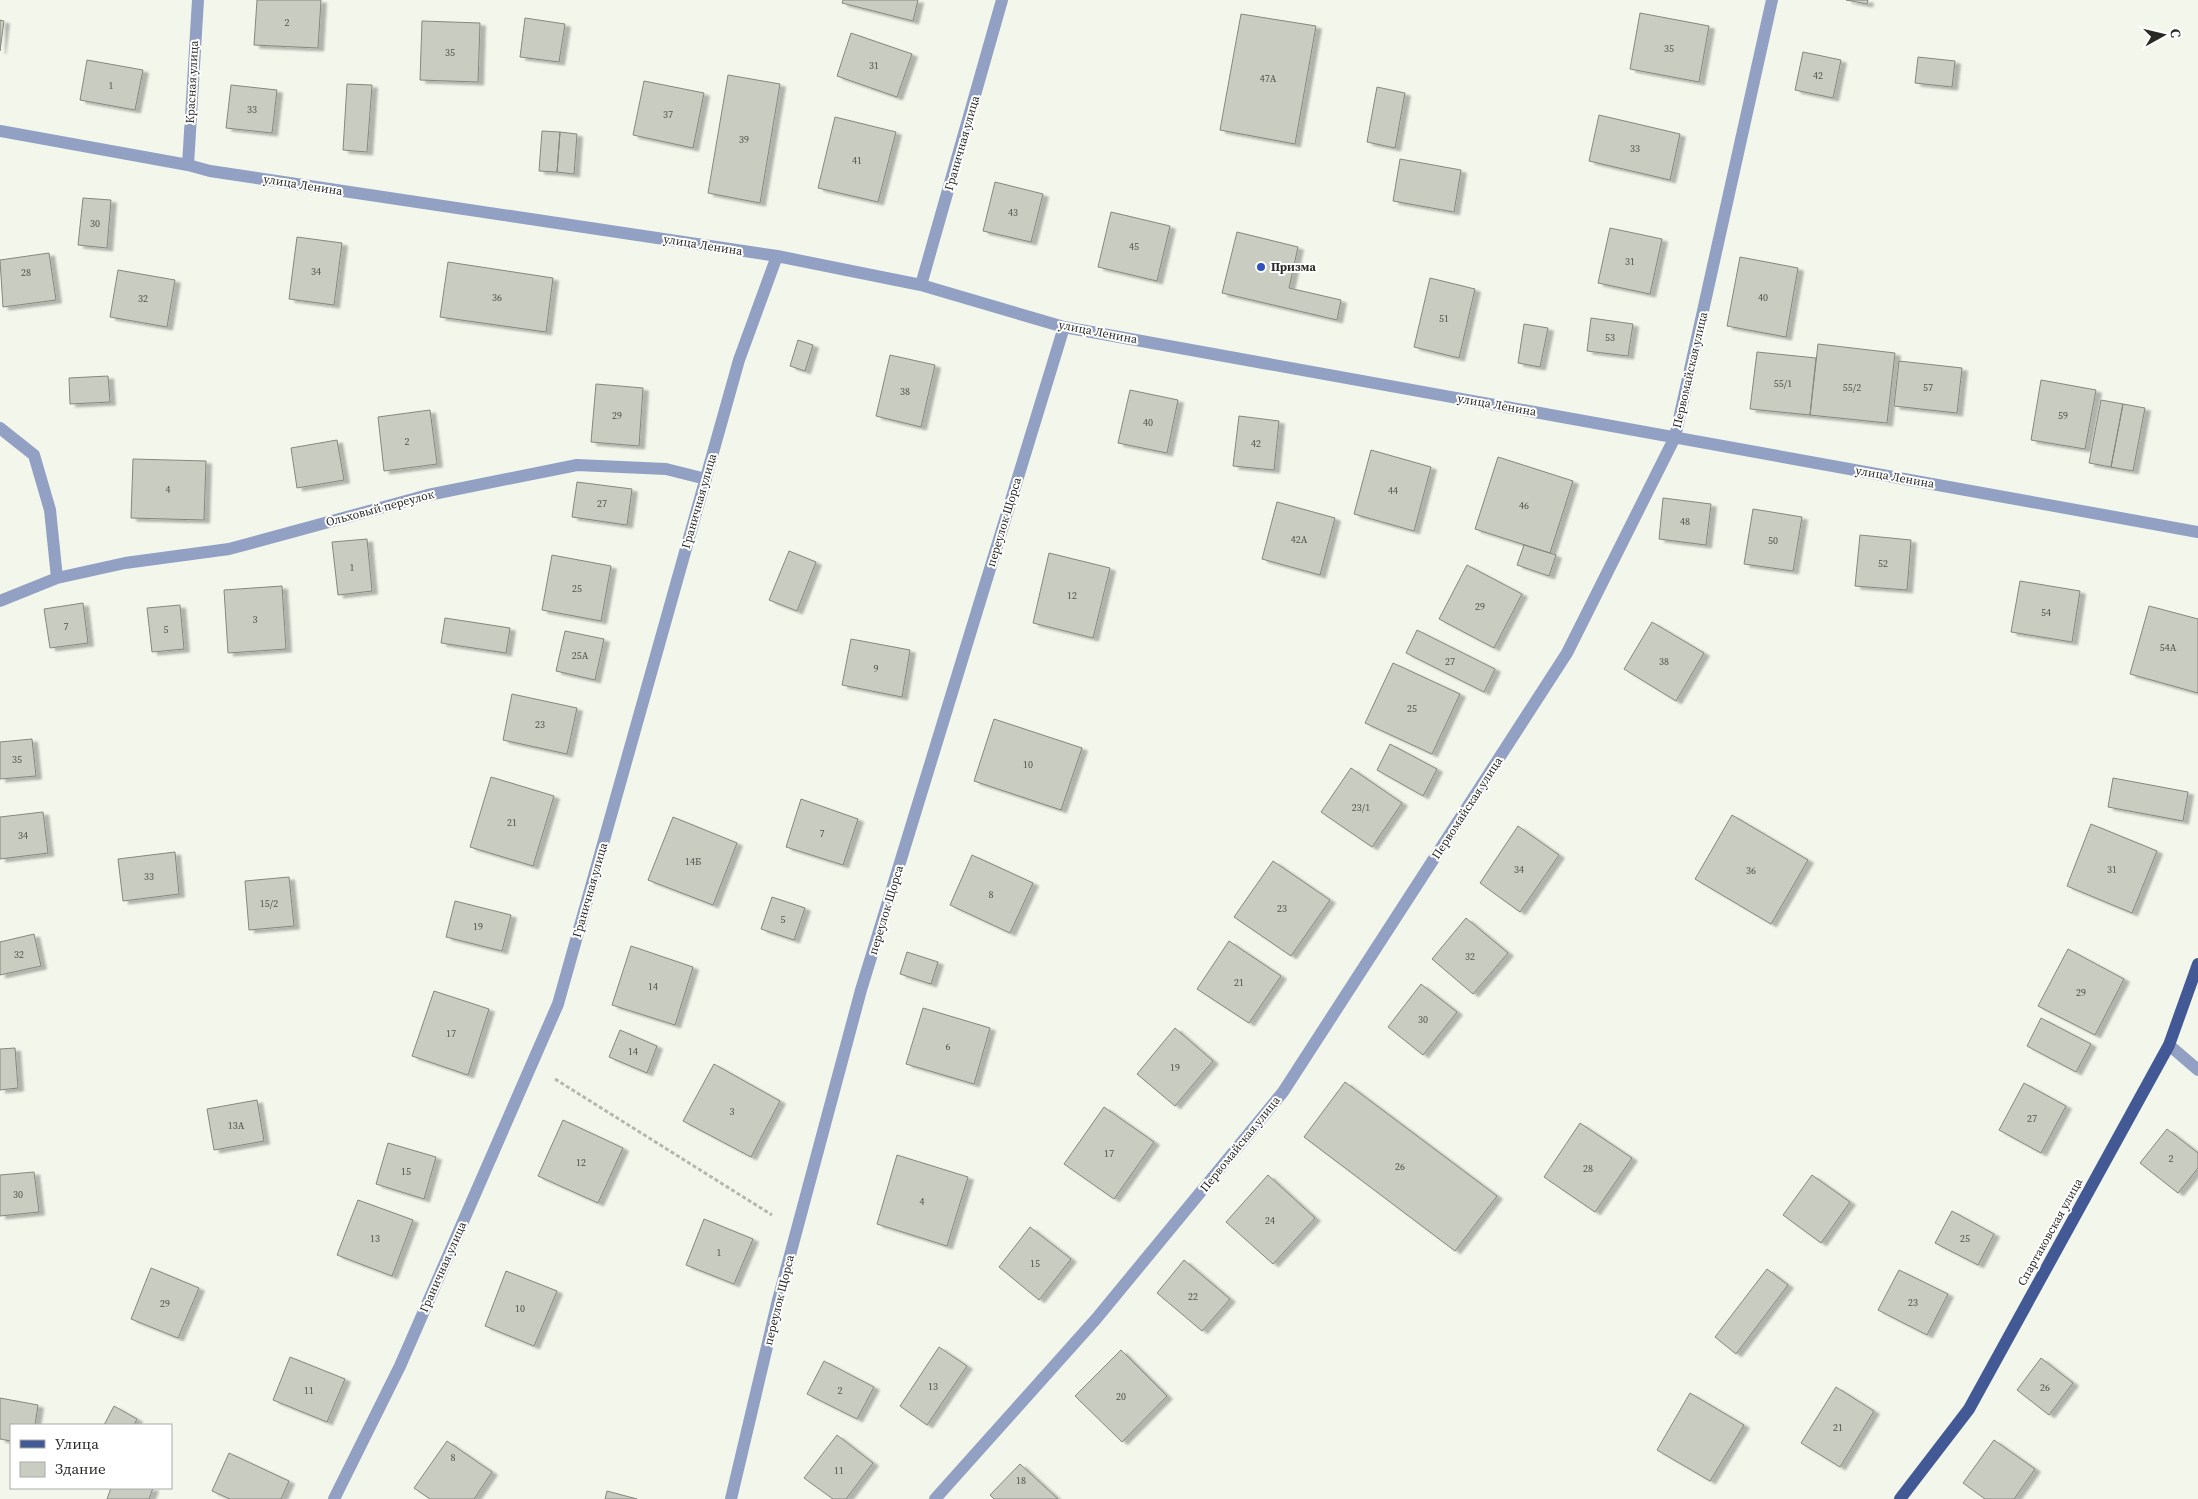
<svg xmlns="http://www.w3.org/2000/svg" width="2198" height="1499" viewBox="0 0 2198 1499" font-family="'Source Serif 4',serif">
  <style>
    .building { fill: #c9ccc1; stroke: #85887e; filter: url(#shadow) }
    .lines { fill: none; stroke-linecap: round; stroke-linejoin: round }
    .path { stroke: #b5b8af; stroke-width: 3; stroke-dasharray: 4 2.5; stroke-linecap: butt }
    .street { stroke: #91a0c3; stroke-width: 12 }
    .primary { stroke: #425996; stroke-width: 12 }
    .poi-dot { fill: #2f51c1; stroke: #fff; stroke-width: 2 }
    .labels { text-anchor: middle; stroke-width: 4; stroke-linejoin: round; paint-order: stroke }
    .number-label { font-size: 10px; fill: #51524d }
    .street-label { font-size: 12px; fill: #292a26; stroke: #fff }
    .poi-label { font-size: 12px; font-weight: bold; fill: #292a26; stroke: #fff; text-anchor: start }
  </style>
  <defs>
    <filter id="shadow"><feDropShadow dx="5.5" dy="3" stdDeviation="1" flood-color="#0004"/></filter>
  </defs>
  <rect width="100%" height="100%" fill="#f2f6eb"/>
  <path class="building" d="M257 0H321L318 48 254 45Z
    M843 0H918L913 21 842 3Z
    M1846 0H1868L1867 4Z
    M1640 13 1709 26 1699 82 1630 69Z
    M1241 14 1316 26 1295 144 1220 130Z
    M525 18 565 24 559 62 520 57Z
    M0 20 4 21 0 51Z
    M422 21 480 23 478 82 420 80Z
    M851 33 912 54 897 97 837 76Z
    M1803 52 1841 60 1833 98 1795 90Z
    M1918 57 1955 61 1952 87 1915 83Z
    M87 60 143 70 135 110 80 100Z
    M728 75 780 84 760 203 708 193Z
    M644 81 704 93 693 148 633 135Z
    M347 84 372 85 367 152 343 150Z
    M231 85 277 90 272 133 226 128Z
    M1377 87 1405 93 1395 148 1367 142Z
    M1599 115 1680 134 1670 180 1589 161Z
    M835 117 896 132 878 202 818 188Z
    M542 131 560 132 557 172 539 171Z
    M560 132 577 134 574 174 557 172Z
    M1400 159 1461 170 1454 212 1393 201Z
    M995 182 1043 194 1031 242 983 231Z
    M83 198 111 200 107 248 78 245Z
    M1111 212 1170 226 1157 281 1098 267Z
    M1610 228 1662 239 1650 294 1598 283Z
    M1237 232 1298 247 1289 288 1341 300 1337 320 1222 293Z
    M297 237 342 243 334 305 289 299Z
    M49 253 56 300 3 307 0 260Z
    M1740 257 1798 268 1786 337 1727 326Z
    M448 262 553 278 546 332 440 317Z
    M118 270 175 280 167 327 110 317Z
    M1430 278 1475 289 1459 358 1414 347Z
    M1591 318 1633 324 1628 356 1587 351Z
    M1524 324 1548 328 1540 367 1518 363Z
    M798 340 813 345 805 371 790 366Z
    M1818 344 1895 353 1887 423 1810 415Z
    M1757 352 1816 358 1810 415 1750 409Z
    M890 355 935 365 921 427 876 416Z
    M1899 361 1962 368 1957 413 1894 406Z
    M108 376 110 402 70 404 69 378Z
    M2041 380 2096 390 2085 449 2031 440Z
    M596 384 643 388 639 446 591 442Z
    M1130 390 1178 400 1167 453 1118 443Z
    M2101 400 2123 404 2111 467 2089 463Z
    M2123 404 2145 408 2133 471 2111 467Z
    M430 410 437 464 384 471 378 417Z
    M1239 416 1279 421 1274 470 1233 466Z
    M337 440 344 480 297 488 291 448Z
    M1371 450 1431 467 1414 531 1354 514Z
    M1498 457 1573 481 1550 553 1475 529Z
    M133 459 206 461 204 520 131 518Z
    M577 482 632 489 627 525 572 517Z
    M1663 498 1711 504 1706 545 1659 539Z
    M1277 502 1335 518 1320 575 1262 559Z
    M1753 509 1802 517 1793 571 1744 564Z
    M1860 535 1911 540 1907 590 1855 586Z
    M367 539 372 591 338 595 332 542Z
    M1524 545 1556 555 1549 576 1517 565Z
    M789 551 816 562 797 611 769 600Z
    M1049 553 1110 568 1093 638 1033 623Z
    M552 555 611 566 601 621 542 610Z
    M1467 565 1522 594 1494 648 1439 619Z
    M2020 581 2080 591 2072 642 2011 632Z
    M282 586 286 649 228 653 224 590Z
    M83 603 88 643 50 648 44 609Z
    M180 605 184 649 152 652 147 608Z
    M2149 606 2198 619V693L2130 674Z
    M445 618 510 628 506 653 441 643Z
    M1652 622 1704 653 1676 701 1624 669Z
    M1417 630 1495 669 1484 692 1406 653Z
    M565 631 604 639 595 680 556 671Z
    M851 639 910 650 902 697 842 685Z
    M1393 663 1460 694 1432 754 1365 723Z
    M512 694 577 708 567 754 503 740Z
    M994 719 1082 748 1061 810 974 781Z
    M32 739 36 776 0 779V742Z
    M1390 744 1437 769 1423 796 1377 770Z
    M1351 768 1402 803 1372 847 1321 812Z
    M491 777 554 796 533 866 470 847Z
    M2113 778 2188 792 2183 821 2108 807Z
    M801 799 858 819 843 865 786 847Z
    M43 812 48 853 0 859V817Z
    M1732 815 1808 860 1771 924 1695 879Z
    M673 817 737 843 713 905 648 880Z
    M2091 824 2157 851 2132 913 2067 886Z
    M1518 826 1559 855 1520 912 1480 883Z
    M175 852 179 894 123 901 118 859Z
    M972 855 1033 883 1010 933 950 905Z
    M1273 861 1330 900 1291 956 1234 917Z
    M289 877 294 926 249 930 245 881Z
    M772 897 805 908 794 940 761 929Z
    M455 901 511 915 502 951 446 937Z
    M1466 918 1508 953 1473 994 1432 959Z
    M34 934 41 966 0 975V942Z
    M1229 941 1281 976 1249 1023 1197 989Z
    M631 946 693 967 675 1025 612 1005Z
    M2068 949 2124 979 2095 1035 2038 1006Z
    M907 952 938 962 931 984 900 974Z
    M1421 984 1457 1012 1423 1055 1388 1027Z
    M434 991 489 1009 468 1075 412 1056Z
    M923 1008 990 1028 974 1084 906 1064Z
    M2041 1018 2091 1044 2076 1072 2027 1046Z
    M1175 1028 1213 1061 1175 1106 1137 1074Z
    M620 1030 657 1046 647 1073 609 1057Z
    M15 1048 18 1088 0 1090V1049Z
    M714 1064 780 1101 751 1157 683 1121Z
    M1345 1082 1497 1196 1455 1251 1304 1137Z
    M2024 1083 2066 1106 2041 1153 1999 1130Z
    M257 1100 264 1141 214 1150 207 1109Z
    M1104 1107 1154 1142 1114 1199 1064 1164Z
    M563 1120 623 1148 598 1203 538 1176Z
    M1580 1123 1632 1158 1595 1212 1544 1177Z
    M2167 1129 2198 1153V1168L2178 1193 2140 1163Z
    M388 1143 436 1157 424 1199 376 1184Z
    M897 1155 968 1177 947 1246 877 1224Z
    M34 1172 39 1212 0 1216V1175Z
    M1268 1175 1315 1218 1273 1264 1226 1222Z
    M1812 1175 1850 1202 1821 1243 1783 1215Z
    M358 1200 413 1220 392 1276 337 1255Z
    M1952 1211 1994 1234 1978 1265 1935 1243Z
    M704 1219 753 1239 734 1284 686 1265Z
    M1030 1227 1071 1259 1039 1300 999 1267Z
    M1184 1260 1230 1299 1202 1331 1157 1293Z
    M151 1268 199 1288 178 1338 131 1319Z
    M1767 1269 1788 1285 1736 1354 1715 1337Z
    M1899 1270 1948 1294 1927 1335 1878 1310Z
    M506 1271 557 1291 534 1346 485 1326Z
    M939 1347 967 1366 927 1425 900 1406Z
    M1121 1350 1167 1396 1122 1442 1075 1396Z
    M290 1357 345 1379 327 1422 273 1400Z
    M2041 1358 2073 1383 2049 1415 2017 1390Z
    M824 1361 874 1387 857 1419 807 1394Z
    M1836 1387 1874 1411 1840 1467 1801 1443Z
    M1690 1393 1744 1425 1710 1481 1657 1450Z
    M0 1398 38 1405 35 1425H11V1441L0 1439Z
    M114 1406 137 1419 134 1425H104Z
    M837 1435 873 1463 846 1499H833L804 1478Z
    M1994 1440 2035 1469 2014 1499H1985L1963 1483Z
    M447 1441 492 1472 474 1499H430L414 1488Z
    M229 1453 289 1481 281 1499H230L212 1491Z
    M1020 1464 1058 1499H994L990 1495Z
    M111 1488H153L149 1499H107Z
    M607 1491 637 1499H605Z"/>
  <g class="lines">
    <path class="path" d="M555 1079 772 1215"/>
    <path class="street" d="M0 131 188 165 210 171 777 256 921 285 1064 327 2198 532
      M188 165 198 0
      M921 285 1002 0
      M0 428 34 455 50 510 57 578
      M0 601 57 578 125 563 229 549 428 495 577 465 666 469 706 479
      M2169 1045 2198 1070
      M334 1499 400 1366 558 1004 739 360 777 256
      M731 1499 778 1300 861 990 1064 327
      M935 1499 1096 1319 1283 1092 1567 653 1675 437 1772 0"/>
    <path class="primary" d="M1900 1499 1969 1409 2169 1045 2198 964"/>
  </g>
  <circle class="poi-dot" cx="1261" cy="267" r="5"/>
  <g class="labels">
    <g class="number-label">
      <text x="287" y="26">2</text>
      <text x="1669" y="52">35</text>
      <text x="450" y="56">35</text>
      <text x="874" y="69">31</text>
      <text x="1818" y="79">42</text>
      <text x="1268" y="82">47А</text>
      <text x="111" y="89">1</text>
      <text x="252" y="113">33</text>
      <text x="668" y="118">37</text>
      <text x="744" y="143">39</text>
      <text x="1635" y="152">33</text>
      <text x="857" y="164">41</text>
      <text x="1013" y="216">43</text>
      <text x="95" y="227">30</text>
      <text x="1134" y="250">45</text>
      <text x="1630" y="265">31</text>
      <text x="316" y="275">34</text>
      <text x="26" y="276">28</text>
      <text x="497" y="301">36</text>
      <text x="1763" y="301">40</text>
      <text x="143" y="302">32</text>
      <text x="1444" y="322">51</text>
      <text x="1610" y="341">53</text>
      <text x="1783" y="387">55/1</text>
      <text x="1852" y="391">55/2</text>
      <text x="1928" y="391">57</text>
      <text x="905" y="395">38</text>
      <text x="617" y="419">29</text>
      <text x="2063" y="419">59</text>
      <text x="1148" y="426">40</text>
      <text x="407" y="445">2</text>
      <text x="1256" y="447">42</text>
      <text x="168" y="493">4</text>
      <text x="1393" y="494">44</text>
      <text x="602" y="507">27</text>
      <text x="1524" y="509">46</text>
      <text x="1685" y="525">48</text>
      <text x="1299" y="543">42А</text>
      <text x="1773" y="544">50</text>
      <text x="1883" y="567">52</text>
      <text x="352" y="571">1</text>
      <text x="577" y="592">25</text>
      <text x="1072" y="599">12</text>
      <text x="1480" y="610">29</text>
      <text x="2046" y="616">54</text>
      <text x="255" y="623">3</text>
      <text x="66" y="630">7</text>
      <text x="166" y="633">5</text>
      <text x="2168" y="651">54А</text>
      <text x="580" y="659">25А</text>
      <text x="1450" y="665">27</text>
      <text x="1664" y="665">38</text>
      <text x="876" y="672">9</text>
      <text x="1412" y="712">25</text>
      <text x="540" y="728">23</text>
      <text x="17" y="763">35</text>
      <text x="1028" y="768">10</text>
      <text x="1361" y="811">23/1</text>
      <text x="512" y="826">21</text>
      <text x="822" y="837">7</text>
      <text x="23" y="839">34</text>
      <text x="693" y="865">14Б</text>
      <text x="1519" y="873">34</text>
      <text x="2112" y="873">31</text>
      <text x="1751" y="874">36</text>
      <text x="149" y="880">33</text>
      <text x="991" y="898">8</text>
      <text x="269" y="907">15/2</text>
      <text x="1282" y="912">23</text>
      <text x="783" y="923">5</text>
      <text x="478" y="930">19</text>
      <text x="19" y="958">32</text>
      <text x="1470" y="960">32</text>
      <text x="1239" y="986">21</text>
      <text x="653" y="990">14</text>
      <text x="2081" y="996">29</text>
      <text x="1423" y="1023">30</text>
      <text x="451" y="1037">17</text>
      <text x="948" y="1050">6</text>
      <text x="633" y="1055">14</text>
      <text x="1175" y="1071">19</text>
      <text x="732" y="1115">3</text>
      <text x="2032" y="1122">27</text>
      <text x="236" y="1129">13А</text>
      <text x="1109" y="1157">17</text>
      <text x="2171" y="1162">2</text>
      <text x="581" y="1166">12</text>
      <text x="1400" y="1170">26</text>
      <text x="1588" y="1172">28</text>
      <text x="406" y="1175">15</text>
      <text x="18" y="1198">30</text>
      <text x="922" y="1205">4</text>
      <text x="1270" y="1224">24</text>
      <text x="375" y="1242">13</text>
      <text x="1965" y="1242">25</text>
      <text x="719" y="1256">1</text>
      <text x="1035" y="1267">15</text>
      <text x="1193" y="1300">22</text>
      <text x="1913" y="1306">23</text>
      <text x="165" y="1307">29</text>
      <text x="520" y="1312">10</text>
      <text x="933" y="1390">13</text>
      <text x="2045" y="1391">26</text>
      <text x="309" y="1394">11</text>
      <text x="840" y="1394">2</text>
      <text x="1121" y="1400">20</text>
      <text x="1838" y="1431">21</text>
      <text x="453" y="1461">8</text>
      <text x="839" y="1474">11</text>
      <text x="1021" y="1484">18</text>
    </g>
    <g class="street-label">
      <text transform="translate(192 82) rotate(-87)" y="4">Красная улица</text>
      <text transform="translate(962 143) rotate(-74)" y="4">Граничная улица</text>
      <text transform="translate(303 185) rotate(9)" y="4">улица Ленина</text>
      <text transform="translate(703 245) rotate(9)" y="4">улица Ленина</text>
      <text transform="translate(1098 332) rotate(11)" y="4">улица Ленина</text>
      <text transform="translate(1690 370) rotate(-77)" y="4">Первомайская улица</text>
      <text transform="translate(1497 405) rotate(10)" y="4">улица Ленина</text>
      <text transform="translate(1895 477) rotate(10)" y="4">улица Ленина</text>
      <text transform="translate(699 501) rotate(-74)" y="4">Граничная улица</text>
      <text transform="translate(380 508) rotate(-15)" y="4">Ольховый переулок</text>
      <text transform="translate(1004 522) rotate(-73)" y="4">переулок Щорса</text>
      <text transform="translate(1467 808) rotate(-57)" y="4">Первомайская улица</text>
      <text transform="translate(590 890) rotate(-74)" y="4">Граничная улица</text>
      <text transform="translate(886 910) rotate(-73)" y="4">переулок Щорса</text>
      <text transform="translate(1240 1144) rotate(-51)" y="4">Первомайская улица</text>
      <text transform="translate(2050 1232) rotate(-61)" y="4">Спартаковская улица</text>
      <text transform="translate(443 1267) rotate(-66)" y="4">Граничная улица</text>
      <text transform="translate(779 1300) rotate(-76)" y="4">переулок Щорса</text>
    </g>
    <g class="poi-label">
      <text x="1271" y="271">Призма</text>
    </g>
  </g>
  <rect x="10" y="1424" width="162" height="65" fill="#ffffff" stroke="#a9aaa8"/>
  <rect x="20" y="1440" width="25" height="8" fill="#425996" stroke="#a9aaa8"/>
  <text x="55" y="1449" font-size="15" fill="#292a26">Улица</text>
  <rect x="20" y="1462" width="25" height="15" fill="#c9ccc1" stroke="#a9aaa8"/>
  <text x="55" y="1474" font-size="15" fill="#292a26">Здание</text>
  <g transform="translate(2163 35) rotate(82)" stroke="#ffffff" stroke-width="4" paint-order="stroke">
  <path d="M0-4L9 19L0 12L-9 19Z" fill="#292a26"/>
  <text y="-8" font-size="14" font-weight="bold" text-anchor="middle" fill="#292a26">С</text>
  </g>
</svg>
